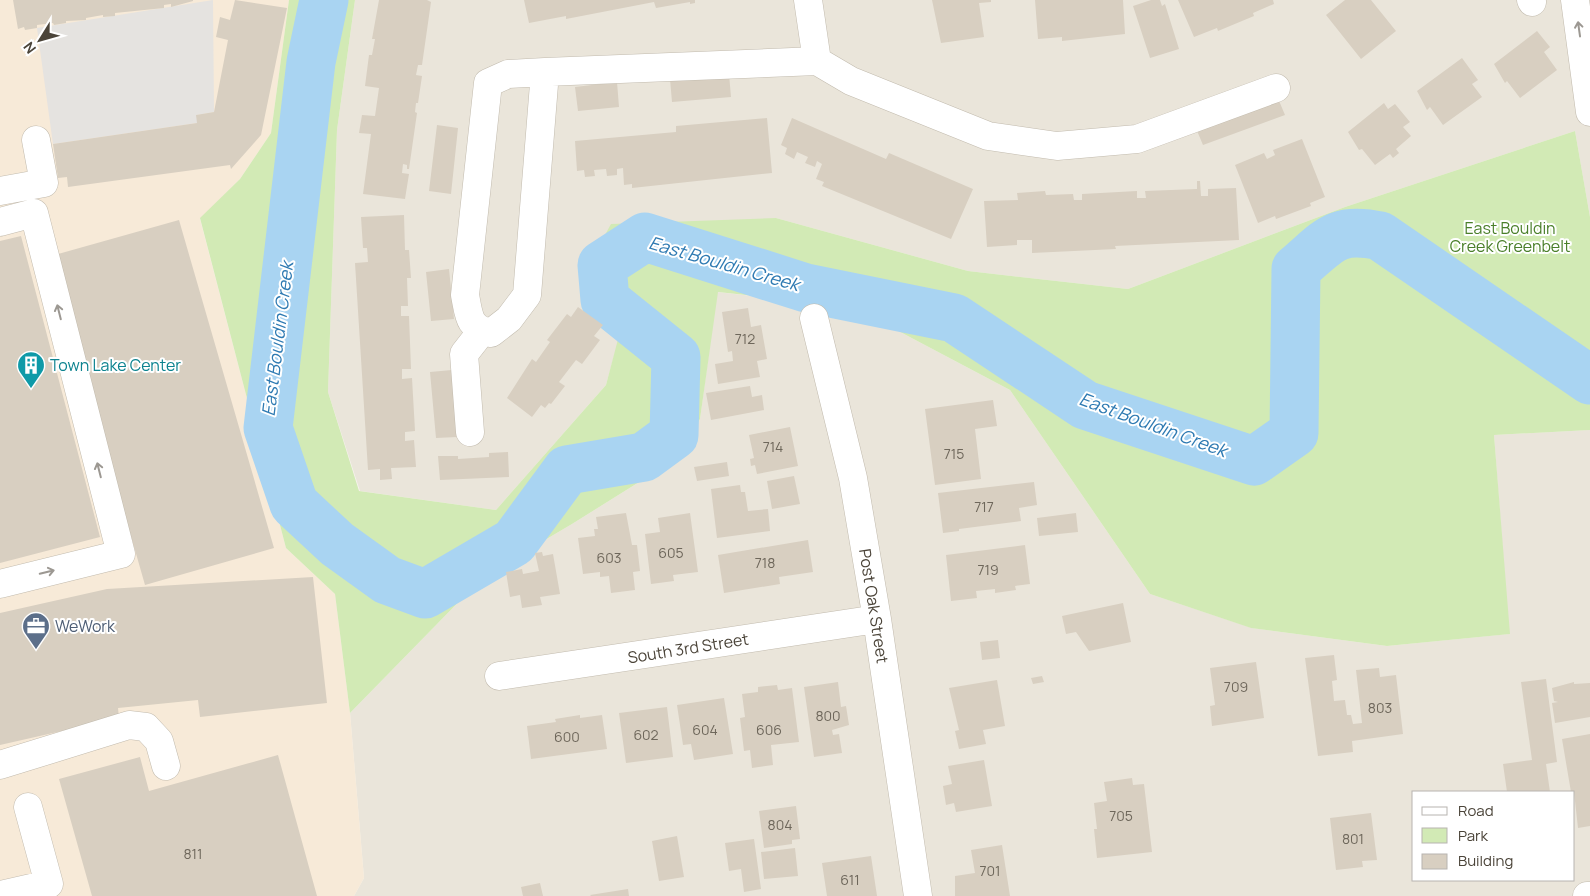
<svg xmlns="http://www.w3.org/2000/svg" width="1590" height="896" viewBox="0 0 1590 896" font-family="Manrope,sans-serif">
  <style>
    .residential { fill: #eae5da; fill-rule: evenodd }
    .commercial { fill: #f7ead8 }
    .green { fill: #d2eab5 }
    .parking { fill: #e5e3e0 }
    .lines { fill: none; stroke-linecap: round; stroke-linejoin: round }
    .river { stroke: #a9d4f2; stroke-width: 49 }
    .building { fill: #d8cfc1 }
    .minor-casing { stroke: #c2bbae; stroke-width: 29 }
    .minor { stroke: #fff; stroke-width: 28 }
    .oneway { stroke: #9c9892 }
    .labels { text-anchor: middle; stroke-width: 4; stroke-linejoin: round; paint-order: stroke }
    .number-label { font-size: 14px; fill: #6e675b }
    .park-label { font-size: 16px; fill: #4a7f2a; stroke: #fff }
    .culture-label { font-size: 16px; fill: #0d838f; stroke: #fff; text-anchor: start }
    .street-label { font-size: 16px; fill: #4b4439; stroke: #fff }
    .service-label { font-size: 16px; fill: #4e5e75; stroke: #fff; text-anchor: start }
    .water-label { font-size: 18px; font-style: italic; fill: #2e7ab2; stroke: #fff }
  </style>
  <rect width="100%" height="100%" fill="#f6f3ec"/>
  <path class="residential" d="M355 0H1590V217L1575 131 1345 207 1128 289 968 271 776 218 623 324 606 385 496 510 360 491 328 392 337 130Z
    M717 292 853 307 1010 390 1150 594 1252 628 1387 646 1509 634 1494 435 1590 430V896H354L364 878 350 713 484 576 572 524 676 459 700 419ZM1414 792H1574V880H1414Z"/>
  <path class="commercial" d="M0 0H289L271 133 240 179 200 219 286 548 335 594 350 713 364 878 354 896H0Z"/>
  <path class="green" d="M289 0H355L337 130 328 392 359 491 496 510 606 385 622 324 586 291 594 255 611 224 776 218 968 271 1128 289 1345 207 1575 131 1590 217V430L1494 435 1510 634 1387 646 1251 628 1150 594 1010 390 853 307 718 292 700 419 676 459 572 524 484 576 350 713 335 594 286 548 200 218 240 179 271 133Z"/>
  <path class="parking" d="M213 0 214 112 197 115V123L53 144 37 28Z"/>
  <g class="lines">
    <path class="river" d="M324 0 311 62 268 428 294 504 337 544 387 580 425 594 514 542 567 470 644 457 674 435 676 357 605 300 602 265 645 237 806 288 954 318 1085 405 1254 461 1294 433 1296 269C1328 242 1335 226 1380 236L1590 380"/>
  </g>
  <path class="building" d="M13 0H193V1L171 7V4L164 5V8L115 13V16L103 17V15L86 18V20L66 21V23L54 25 53 23 37 25V28L25 30 24 27 18 29Z
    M235 0 287 8 261 135 231 169 230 165 68 187 67 177 58 178 53 144 197 123 196 115 214 112 228 40 216 37 220 17 230 20Z
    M379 0H427L431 2 422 65H418L416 75 422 76 418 103H416L415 112 417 113 409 169H407V165L403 164 402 173 409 174 405 199 363 194 371 134 359 133 362 115 375 116 379 88 365 86 369 55H372L375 39H372Z
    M524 0H695V3L690 4V2L656 8 654 2 566 19V16L529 23Z
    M932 0H991V2L979 3 984 37 941 43Z
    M1035 0H1123L1125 34 1062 41V37L1038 39Z
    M1151 0H1160L1162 6 1165 4 1179 49 1150 58 1133 6Z
    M1178 0H1273L1274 4 1253 13 1254 16 1218 31 1217 28 1194 37Z
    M1345 0H1371L1396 31 1361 59 1326 15Z
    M1537 31 1550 47 1544 52 1557 70 1520 98 1507 81 1505 83 1494 64Z
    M1462 58 1478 80 1472 84 1482 97 1443 125 1430 107 1427 110 1417 91Z
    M729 74 731 97 672 102 670 79Z
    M617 82 619 107 578 111 575 87Z
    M1277 96 1285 115 1203 145 1195 126Z
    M1384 103 1388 109 1395 104 1410 122 1403 127 1411 136 1396 149 1399 153 1393 158 1390 154 1375 165 1362 149 1359 150 1348 132Z
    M767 118 772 173 632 188V184L624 185 623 168 617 169V175L607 176 606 169 594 170 595 176 585 177 584 170 577 171 575 141 676 132V126Z
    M792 118 886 159 889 153 973 189 951 239 822 186 824 182 816 179 822 164 817 161 815 167 805 163 808 157 797 152 794 159 785 154 787 148 781 145Z
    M437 125 458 128 451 194 429 191Z
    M1302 139 1325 197 1310 203 1311 206 1276 219 1275 216 1258 223 1235 165 1264 153 1267 159 1275 155 1273 150Z
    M1197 181H1200L1201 196H1208V189L1236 188 1239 240 1115 246 1116 249 1032 253V240H1017V245L987 247 984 201 1018 200 1017 193 1045 191 1046 195 1073 194 1074 200H1082V194L1137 191V198H1146L1145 191 1197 189Z
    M404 215 405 250H409L411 278H407L408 306H401V316H409L411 369H402V379L412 378 415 431 405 432V441L414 440 416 467 391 468 392 479 380 480V469L368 470 355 263 368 262 367 248H363L361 217Z
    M179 220 274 548 145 585 51 256Z
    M21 236 100 537 0 563V241Z
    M449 269 454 319 431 321 426 272Z
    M578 307 603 325 594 336 600 340 582 364 576 360 559 382 565 386 551 404 549 403 545 408 541 405 532 417 507 398 532 359 536 362 550 342 547 340 567 314 571 317Z
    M748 308 751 327 761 325 767 359 757 361 760 377 718 384 715 364 733 361 732 351 728 352 722 312Z
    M452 370 457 437 436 438 430 372Z
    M750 386 752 397 762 395 764 410 711 420 706 393Z
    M993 400 997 426 975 429 981 479 935 485 925 409Z
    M790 427 798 466 757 474 755 465 751 466 750 459 754 458 749 435Z
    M508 452 509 477 440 480 438 456H458V459L489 457V453Z
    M727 462 729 476 697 481 694 467Z
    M794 476 800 504 772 509 767 481Z
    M1034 482 1037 505 1019 508 1021 521 959 529V531L943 533 938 493Z
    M740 485 741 492H745L748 511 768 509 770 531 717 538 711 489Z
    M626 513 632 545H637L640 571 633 572 635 590 611 593 609 576 600 577V572L583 574 578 538 595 536 594 529H598L596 517Z
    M690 513 698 572 673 575 674 581 651 584 645 534 660 532 658 518Z
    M1076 513 1078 532 1039 536 1037 518Z
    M808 540 813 572 779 577 780 584 724 593 718 555Z
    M1025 545 1030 584 1015 586 1016 590 995 593V589L976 591 977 598 951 601 946 555Z
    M542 552 543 556 553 554 560 594 540 597 542 605 522 608 520 595 510 597 506 572 522 569 523 574 539 571 535 553Z
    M313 577 327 703 200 717 198 700 118 708 119 718 0 745V613L107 589Z
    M1123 603 1131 642 1089 651 1076 632 1066 634 1062 616Z
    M998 640 1000 658 982 660 980 642Z
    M1334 655 1337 680 1332 681 1334 701 1345 700 1347 715H1351L1353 724 1362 723 1356 670 1379 668 1380 677 1396 675 1403 734 1352 741 1353 752 1318 756 1305 658Z
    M1256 662 1264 718 1212 726 1210 706 1215 705 1210 668Z
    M1042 676 1044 682 1033 684 1031 678Z
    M1546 679 1557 762 1546 764 1550 792H1507L1503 764 1532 760 1521 682Z
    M997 680 1005 726 983 730 986 744 959 749 955 731 959 730 949 688Z
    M838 682 841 707 846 706 849 725 832 730 833 735 839 734 842 753 814 757 804 687Z
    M1574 682V684L1590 683V717L1555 723 1552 703 1558 702 1554 701 1552 688Z
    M777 685 778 690 792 688 799 742 771 745 773 765 752 768 750 750 744 751 740 718 745 717 742 694 758 692V687Z
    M724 698 733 754 694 760 691 744 683 745 677 705Z
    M667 707 673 757 626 763 619 713Z
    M580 715V718L602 715 607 749 531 759 527 726 556 722 555 719Z
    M1590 734V826L1578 828 1574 792H1571L1562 739Z
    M278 755 317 896H92L59 779 140 757 149 791Z
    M984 760 992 806 956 812 954 803 946 805 943 786 952 784 948 766Z
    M1132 778 1133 785 1144 784 1152 852 1097 858 1094 829H1097L1094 803 1107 801 1104 782Z
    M796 806 800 839 792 840V844L764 848 759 811Z
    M1371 813 1377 860 1362 861 1363 867 1336 870 1330 818Z
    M677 836 684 877 659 881 652 841Z
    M754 839 761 889 744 892 741 869 729 871 725 843Z
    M1002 845 1010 896H955V876L975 873 971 850Z
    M795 848 798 876 764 879 761 852Z
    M871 856 877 896H827L822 863Z
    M540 883 543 896H523L521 887Z
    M628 889 629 896H591L590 895Z"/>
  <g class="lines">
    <g class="minor-casing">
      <path id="minor" d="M1531 0 1532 2
        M1575 0 1590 112
        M817 61 851 81 988 136 1057 146 1137 139 1276 88
        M545 72 527 295 509 319 491 333C468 328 469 315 465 295L488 83 508 74 545 72 817 61 808 0
        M0 191 44 183 36 140
        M0 222 34 213 121 554 0 584
        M814 318 853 478 877 619 918 896
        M470 432 464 354 482 331
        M499 676 877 619
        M0 765 129 725 146 727 159 741 166 766
        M0 895 49 884 28 807
        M1587 896H1590"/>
    </g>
    <use href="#minor" class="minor"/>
  </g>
  <defs><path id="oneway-shaft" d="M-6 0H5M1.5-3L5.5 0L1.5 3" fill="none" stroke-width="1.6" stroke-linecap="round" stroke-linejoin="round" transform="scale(1.25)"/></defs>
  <g class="oneway">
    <use href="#oneway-shaft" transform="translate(1579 29) rotate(-98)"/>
    <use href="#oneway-shaft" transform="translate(59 312) rotate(-104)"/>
    <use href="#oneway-shaft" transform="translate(99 470) rotate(-104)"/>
    <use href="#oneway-shaft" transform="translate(47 572) rotate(-14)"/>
  </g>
  <defs>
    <g id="building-pin" transform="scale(1.4375)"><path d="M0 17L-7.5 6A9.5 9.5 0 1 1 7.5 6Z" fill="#0f9aa8" stroke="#fff"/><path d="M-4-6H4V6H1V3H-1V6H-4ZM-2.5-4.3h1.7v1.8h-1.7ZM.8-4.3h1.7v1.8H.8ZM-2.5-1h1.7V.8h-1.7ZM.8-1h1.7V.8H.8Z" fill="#fff"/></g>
    <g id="office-pin" transform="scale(1.4375)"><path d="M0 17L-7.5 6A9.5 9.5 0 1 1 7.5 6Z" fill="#5c6f8a" stroke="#fff"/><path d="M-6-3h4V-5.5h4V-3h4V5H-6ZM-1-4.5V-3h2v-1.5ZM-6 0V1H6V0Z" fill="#fff"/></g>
  </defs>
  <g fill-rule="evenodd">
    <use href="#building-pin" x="31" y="365"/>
    <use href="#office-pin" x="36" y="626"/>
  </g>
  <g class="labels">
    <g class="number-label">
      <text x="745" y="344">712</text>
      <text x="773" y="452">714</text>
      <text x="954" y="459">715</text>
      <text x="984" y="512">717</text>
      <text x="671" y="558">605</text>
      <text x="609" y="563">603</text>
      <text x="765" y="568">718</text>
      <text x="988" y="575">719</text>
      <text x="1236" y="692">709</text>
      <text x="1380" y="713">803</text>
      <text x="828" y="721">800</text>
      <text x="705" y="735">604</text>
      <text x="769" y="735">606</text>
      <text x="646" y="740">602</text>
      <text x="567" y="742">600</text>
      <text x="1121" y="821">705</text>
      <text x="780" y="830">804</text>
      <text x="1353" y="844">801</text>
      <text x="193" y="859">811</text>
      <text x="990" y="876">701</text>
      <text x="850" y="885">611</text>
    </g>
    <g class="park-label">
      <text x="1510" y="234">East Bouldin<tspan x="1510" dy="18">Creek Greenbelt</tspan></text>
    </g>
    <g class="culture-label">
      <text x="50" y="371">Town Lake Center</text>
    </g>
    <g class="street-label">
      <text transform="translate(874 606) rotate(81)" y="6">Post Oak Street</text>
      <text transform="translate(688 648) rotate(-9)" y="6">South 3rd Street</text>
    </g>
    <g class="service-label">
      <text x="55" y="632">WeWork</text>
    </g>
    <g class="water-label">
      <text transform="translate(724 264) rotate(16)" y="6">East Bouldin Creek</text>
      <text transform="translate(278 339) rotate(-83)" y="6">East Bouldin Creek</text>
      <text transform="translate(1153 425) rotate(20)" y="6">East Bouldin Creek</text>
    </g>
  </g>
  <rect x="1412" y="791" width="162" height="90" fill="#ffffff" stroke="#b7b4b0"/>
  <rect x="1422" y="807" width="25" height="8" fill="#ffffff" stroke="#b7b4b0"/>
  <text x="1458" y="816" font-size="15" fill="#4b4439">Road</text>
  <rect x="1422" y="828" width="25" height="15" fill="#d2eab5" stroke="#b7b4b0"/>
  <text x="1458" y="841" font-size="15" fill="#4b4439">Park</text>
  <rect x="1422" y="854" width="25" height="15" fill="#d8cfc1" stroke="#b7b4b0"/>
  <text x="1458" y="866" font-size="15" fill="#4b4439">Building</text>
  <g transform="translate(40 40) rotate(233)" stroke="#ffffff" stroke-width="4" paint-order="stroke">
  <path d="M0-4L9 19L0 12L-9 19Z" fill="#4b4439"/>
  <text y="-8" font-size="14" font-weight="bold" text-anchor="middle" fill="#4b4439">N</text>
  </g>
</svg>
